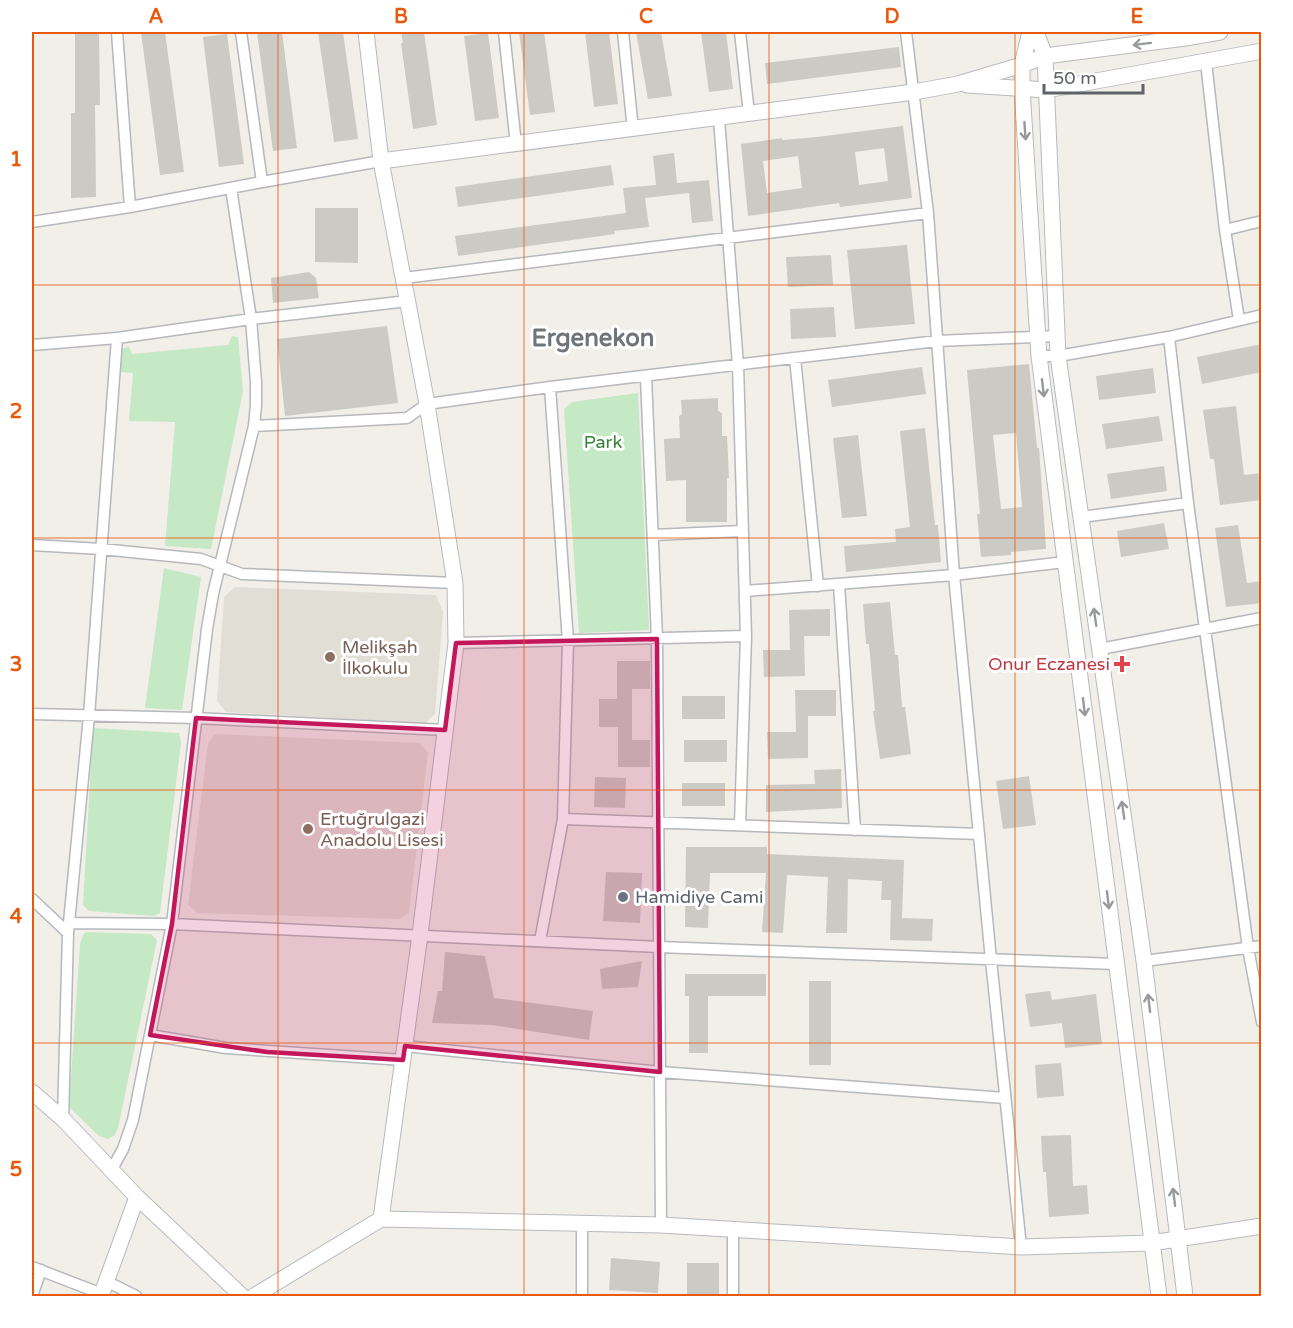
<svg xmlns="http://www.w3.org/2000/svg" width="1293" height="1328" viewBox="0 0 1293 1328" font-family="'Varela Round',sans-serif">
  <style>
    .education { fill: #e1ded6 }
    .green { fill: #c5e8c5 }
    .building { fill: #cccac5; fill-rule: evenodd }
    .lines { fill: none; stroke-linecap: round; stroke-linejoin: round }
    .street-casing { stroke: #b5b8bc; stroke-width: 13 }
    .secondary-casing { stroke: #b6babf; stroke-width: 17 }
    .street { stroke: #fff; stroke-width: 10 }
    .secondary { stroke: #fff; stroke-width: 15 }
    .oneway { stroke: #979a9d }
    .marked { fill: #c2185b; fill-opacity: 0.2; stroke: #c2185b; stroke-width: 4.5; stroke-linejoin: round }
    .grid { fill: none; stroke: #e8590c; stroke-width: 1.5; stroke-opacity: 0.55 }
    .education-dot { fill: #8d6e63; stroke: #fff; stroke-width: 2 }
    .health-dot { fill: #e0444e; stroke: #fff; stroke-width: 2 }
    .worship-dot { fill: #6b7280; stroke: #fff; stroke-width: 2 }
    .labels { text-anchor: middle; stroke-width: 6; stroke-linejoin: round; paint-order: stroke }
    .park-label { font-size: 18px; fill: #348238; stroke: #fff }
    .education-label { font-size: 18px; fill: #785e54; stroke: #fff; text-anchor: start }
    .health-label { font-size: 18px; fill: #be3a42; stroke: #fff; text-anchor: end }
    .worship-label { font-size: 18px; fill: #5b616d; stroke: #fff; text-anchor: start }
    .district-label { font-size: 24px; font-weight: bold; fill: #70757a; stroke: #fff }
    .neatline { fill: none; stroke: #e8590c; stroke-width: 2 }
    .grid-label { font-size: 20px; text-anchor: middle; font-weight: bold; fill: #e8590c }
  </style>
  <rect width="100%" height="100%" fill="#f1efe8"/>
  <path class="education" d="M235 587 436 595 443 612 435 714 425 723 226 712 217 701 224 597Z
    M215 734 420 743 428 753 409 913 399 919 197 913 188 905 208 743Z"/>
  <path class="green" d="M232 336 238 337 243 391 211 549 165 546 175 422 129 421 133 373 120 372 121 349 129 347 132 354 228 345Z
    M638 393 649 630 579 633 564 409 572 402Z
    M164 568 201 577 182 710 145 708Z
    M93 728 179 733 181 743 160 913 154 916 89 911 83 905Z
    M86 932 151 934 157 940 118 1128 115 1135 108 1139 99 1136 69 1107 80 945 83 935Z"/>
  <path class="building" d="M75 32H99L100 105H95L96 197 71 198V113H75Z
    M141 32H165L184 172 160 175Z
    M257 32H282L297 148 273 151Z
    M318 32H343L358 139 334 142Z
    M401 32H424L437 125 413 129 401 43H403Z
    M519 32H544L555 112 530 115Z
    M585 32H609L618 104 594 107Z
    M636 32H661L672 96 648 99Z
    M701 32H726L733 89 709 92Z
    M488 33 499 118 475 121 464 36Z
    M227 34 244 164 219 167 203 37Z
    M899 47 901 67 767 84 765 63Z
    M903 126 912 198 840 207 839 203 748 216 741 144 782 138V140L817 137ZM884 148 888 181 859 185 855 152ZM798 156 802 188 767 193 763 161Z
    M674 153 677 183 709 180 713 221 692 223 689 193 645 198 649 227 614 231 615 234 458 256 455 236 626 213 623 188 656 185 653 156Z
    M611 165 614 185 458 207 455 187Z
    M315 208H358V263L315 262Z
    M907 245 915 324 855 329 847 250Z
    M831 255 833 285 788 287 786 257Z
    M309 272 316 278 319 298 273 303 271 278Z
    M834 307 836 337 791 339 790 309Z
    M387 326 398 403 285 416 277 339Z
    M1262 344V372L1202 384 1197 357Z
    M1029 364 1037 448H1039L1046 549 1011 552V555L981 557 977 514H980L967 370ZM1016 433 1022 507 1001 509 993 435Z
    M922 367 926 394 832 407 828 380Z
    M1153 368 1156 393 1099 400 1096 376Z
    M718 398V411L722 413V436H727L729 478H727V522H686V480L666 481 664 439 680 438 679 416 682 414 681 400Z
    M1236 406 1244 475 1262 473V500L1220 505 1214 459H1210L1203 410Z
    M1159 416 1163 441 1106 449 1102 424Z
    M925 428 935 525H938L941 562 846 572 844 546 896 542 895 529 910 527 900 431Z
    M858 435 867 516 842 518 833 438Z
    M1164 466 1167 491 1111 499 1107 474Z
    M1164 523 1169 549 1121 557 1117 531Z
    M1238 525 1247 583 1262 581V603L1226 607 1215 528Z
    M890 602 895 655H898L902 707H905L911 754 880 759 873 711H875L869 644H866L863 604Z
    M830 609V636H804L805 676 764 677 763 650H790L789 610Z
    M617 661H650V689H632V740H650V767H618V727H599V699H617Z
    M795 690H836V716H808V758L768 759 767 732H796Z
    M682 696H725V719H682Z
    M684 740H727V762H684Z
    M841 769 842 808 766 812V785L815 784 814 770Z
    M1029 776 1036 825 1003 829 996 781Z
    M595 777 626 778 625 808 594 807Z
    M682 783H725V806H682Z
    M686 847H767V854L904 860 902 918 933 919 932 941 890 940 891 900H881L882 881 848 879 847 933H826L828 877 787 875 783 933 762 932 766 873H710L708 928 685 927Z
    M606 872 642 873 640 923 603 921Z
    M445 952 485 956 494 998 593 1011 589 1040 492 1025 432 1023 438 991H442Z
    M642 961 638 987 602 989 600 969Z
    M685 974H766V996H708V1053H689V996H685Z
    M809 981H831V1065H809Z
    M1050 991 1052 1000 1096 994 1102 1044 1065 1048 1062 1023 1030 1027 1025 994Z
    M1061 1063 1064 1096 1037 1098 1035 1065Z
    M1071 1135 1073 1186 1087 1185 1089 1214 1049 1217 1046 1172H1043L1041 1136Z
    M611 1258 660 1262 658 1293 609 1290Z
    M687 1263H719V1296H687Z"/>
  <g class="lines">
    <g class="street-casing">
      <path id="street" d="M117 32 130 207
        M241 32 262 182
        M504 32 516 145
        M623 32 633 130
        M740 32 749 114
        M906 32 928 213 954 575 991 960 1021 1247
        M1206 62 1225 230 1239 320
        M719 119 738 365 746 636 740 825
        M32 222 130 207 262 182 381 161
        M1225 230 1262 221
        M404 278 928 213
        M1169 337 1188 503 1248 948 1262 1022
        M32 345 117 338 251 319 408 301
        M1039 356H1058L1169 337 1262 315
        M795 358 818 586
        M646 377 657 639 661 1225
        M254 426 407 418 427 404 550 387 937 341 1057 336
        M1081 517 1188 503
        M653 535 743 531
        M32 545 101 549 201 559 242 574 455 583
        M839 584 855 830
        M745 591 954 575 1065 562
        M456 643 746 636
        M1100 649 1262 618
        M32 714 196 718 445 730
        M563 819 979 834
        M32 899 68 933
        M69 923 172 924 659 947 1116 964
        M540 941 563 819 568 641 550 387
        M1144 961 1262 946
        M150 1035 226 1048 403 1060
        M405 1046 660 1072 1005 1098
        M63 1119 68 933 89 716 117 338
        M112 1169 123 1149 133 1120 172 924 207 629 213 594 254 426 256 405V382L251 319 231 188
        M582 1223V1296
        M733 1229V1296
        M32 1267 102 1294
        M106 1281 136 1296
        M32 1296 41 1270"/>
    </g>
    <g class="secondary-casing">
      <path id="secondary" d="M366 32 381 161 427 404 455 583 456 643 420 935 381 1219
        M1030 32 1022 65V89L1039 356 1159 1296
        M1036 32 1045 56 1058 356 1144 961 1185 1296
        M967 85 1046 90 1262 51
        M381 161 914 92 958 84 1022 65 1045 56 1185 38 1220 32
        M32 1092 63 1119 137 1197 242 1296
        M101 1296 137 1197
        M254 1296 381 1219 661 1225 1021 1247 1151 1243 1262 1226"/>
    </g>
    <use href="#street" class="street"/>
    <use href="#secondary" class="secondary"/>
  </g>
  <defs><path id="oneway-shaft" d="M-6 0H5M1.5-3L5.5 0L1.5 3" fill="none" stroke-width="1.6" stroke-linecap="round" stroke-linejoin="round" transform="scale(1.5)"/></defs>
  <g class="oneway">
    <use href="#oneway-shaft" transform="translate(1142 44) rotate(173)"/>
    <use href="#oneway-shaft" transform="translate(1025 131) rotate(86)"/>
    <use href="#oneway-shaft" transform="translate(1043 388) rotate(83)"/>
    <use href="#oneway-shaft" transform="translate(1095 617) rotate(-98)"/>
    <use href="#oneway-shaft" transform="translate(1084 707) rotate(83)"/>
    <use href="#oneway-shaft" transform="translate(1123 810) rotate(-98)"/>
    <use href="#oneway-shaft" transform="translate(1108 900) rotate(83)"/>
    <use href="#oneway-shaft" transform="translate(1149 1003) rotate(-97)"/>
    <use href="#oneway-shaft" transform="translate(1174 1197) rotate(-97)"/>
  </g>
  <path class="marked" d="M657 639 660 1072 405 1046 403 1060 267 1052 150 1035 172 924 196 718 445 730 456 643Z"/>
  <path class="grid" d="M278 32V1296M524 32V1296M769 32V1296M1015 32V1296M32 285H1262M32 538H1262M32 790H1262M32 1043H1262"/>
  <g class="education-dot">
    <circle cx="330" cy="657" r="6"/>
    <circle cx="308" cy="829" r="6"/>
  </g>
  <path class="health-dot" d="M1119 655h6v6h6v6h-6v6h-6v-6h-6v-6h6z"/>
  <circle class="worship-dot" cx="623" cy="897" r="6"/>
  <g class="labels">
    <g class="park-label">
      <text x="603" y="448">Park</text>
    </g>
    <g class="education-label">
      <text x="342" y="653">Melikşah<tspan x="342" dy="21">İlkokulu</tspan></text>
      <text x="320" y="825">Ertuğrulgazi<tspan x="320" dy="21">Anadolu Lisesi</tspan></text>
    </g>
    <g class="health-label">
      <text x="1110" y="670">Onur Eczanesi</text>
    </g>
    <g class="worship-label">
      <text x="635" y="903">Hamidiye Cami</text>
    </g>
    <g class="district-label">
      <text x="593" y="346">Ergenekon</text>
    </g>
  </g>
  <rect width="1293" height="1328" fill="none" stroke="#ffffff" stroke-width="66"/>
  <path d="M1044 84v9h99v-9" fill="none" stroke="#5f6368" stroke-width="3"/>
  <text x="1053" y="84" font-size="18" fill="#5f6368" stroke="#ffffff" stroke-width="4.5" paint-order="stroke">50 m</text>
  <rect x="33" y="33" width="1227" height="1262" class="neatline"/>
  <g class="grid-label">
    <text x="156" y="23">A</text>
    <text x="401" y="23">B</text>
    <text x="646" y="23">C</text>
    <text x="892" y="23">D</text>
    <text x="1137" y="23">E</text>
    <text x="16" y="166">1</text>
    <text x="16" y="418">2</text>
    <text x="16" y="671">3</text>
    <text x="16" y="923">4</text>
    <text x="16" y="1176">5</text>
  </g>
</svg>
